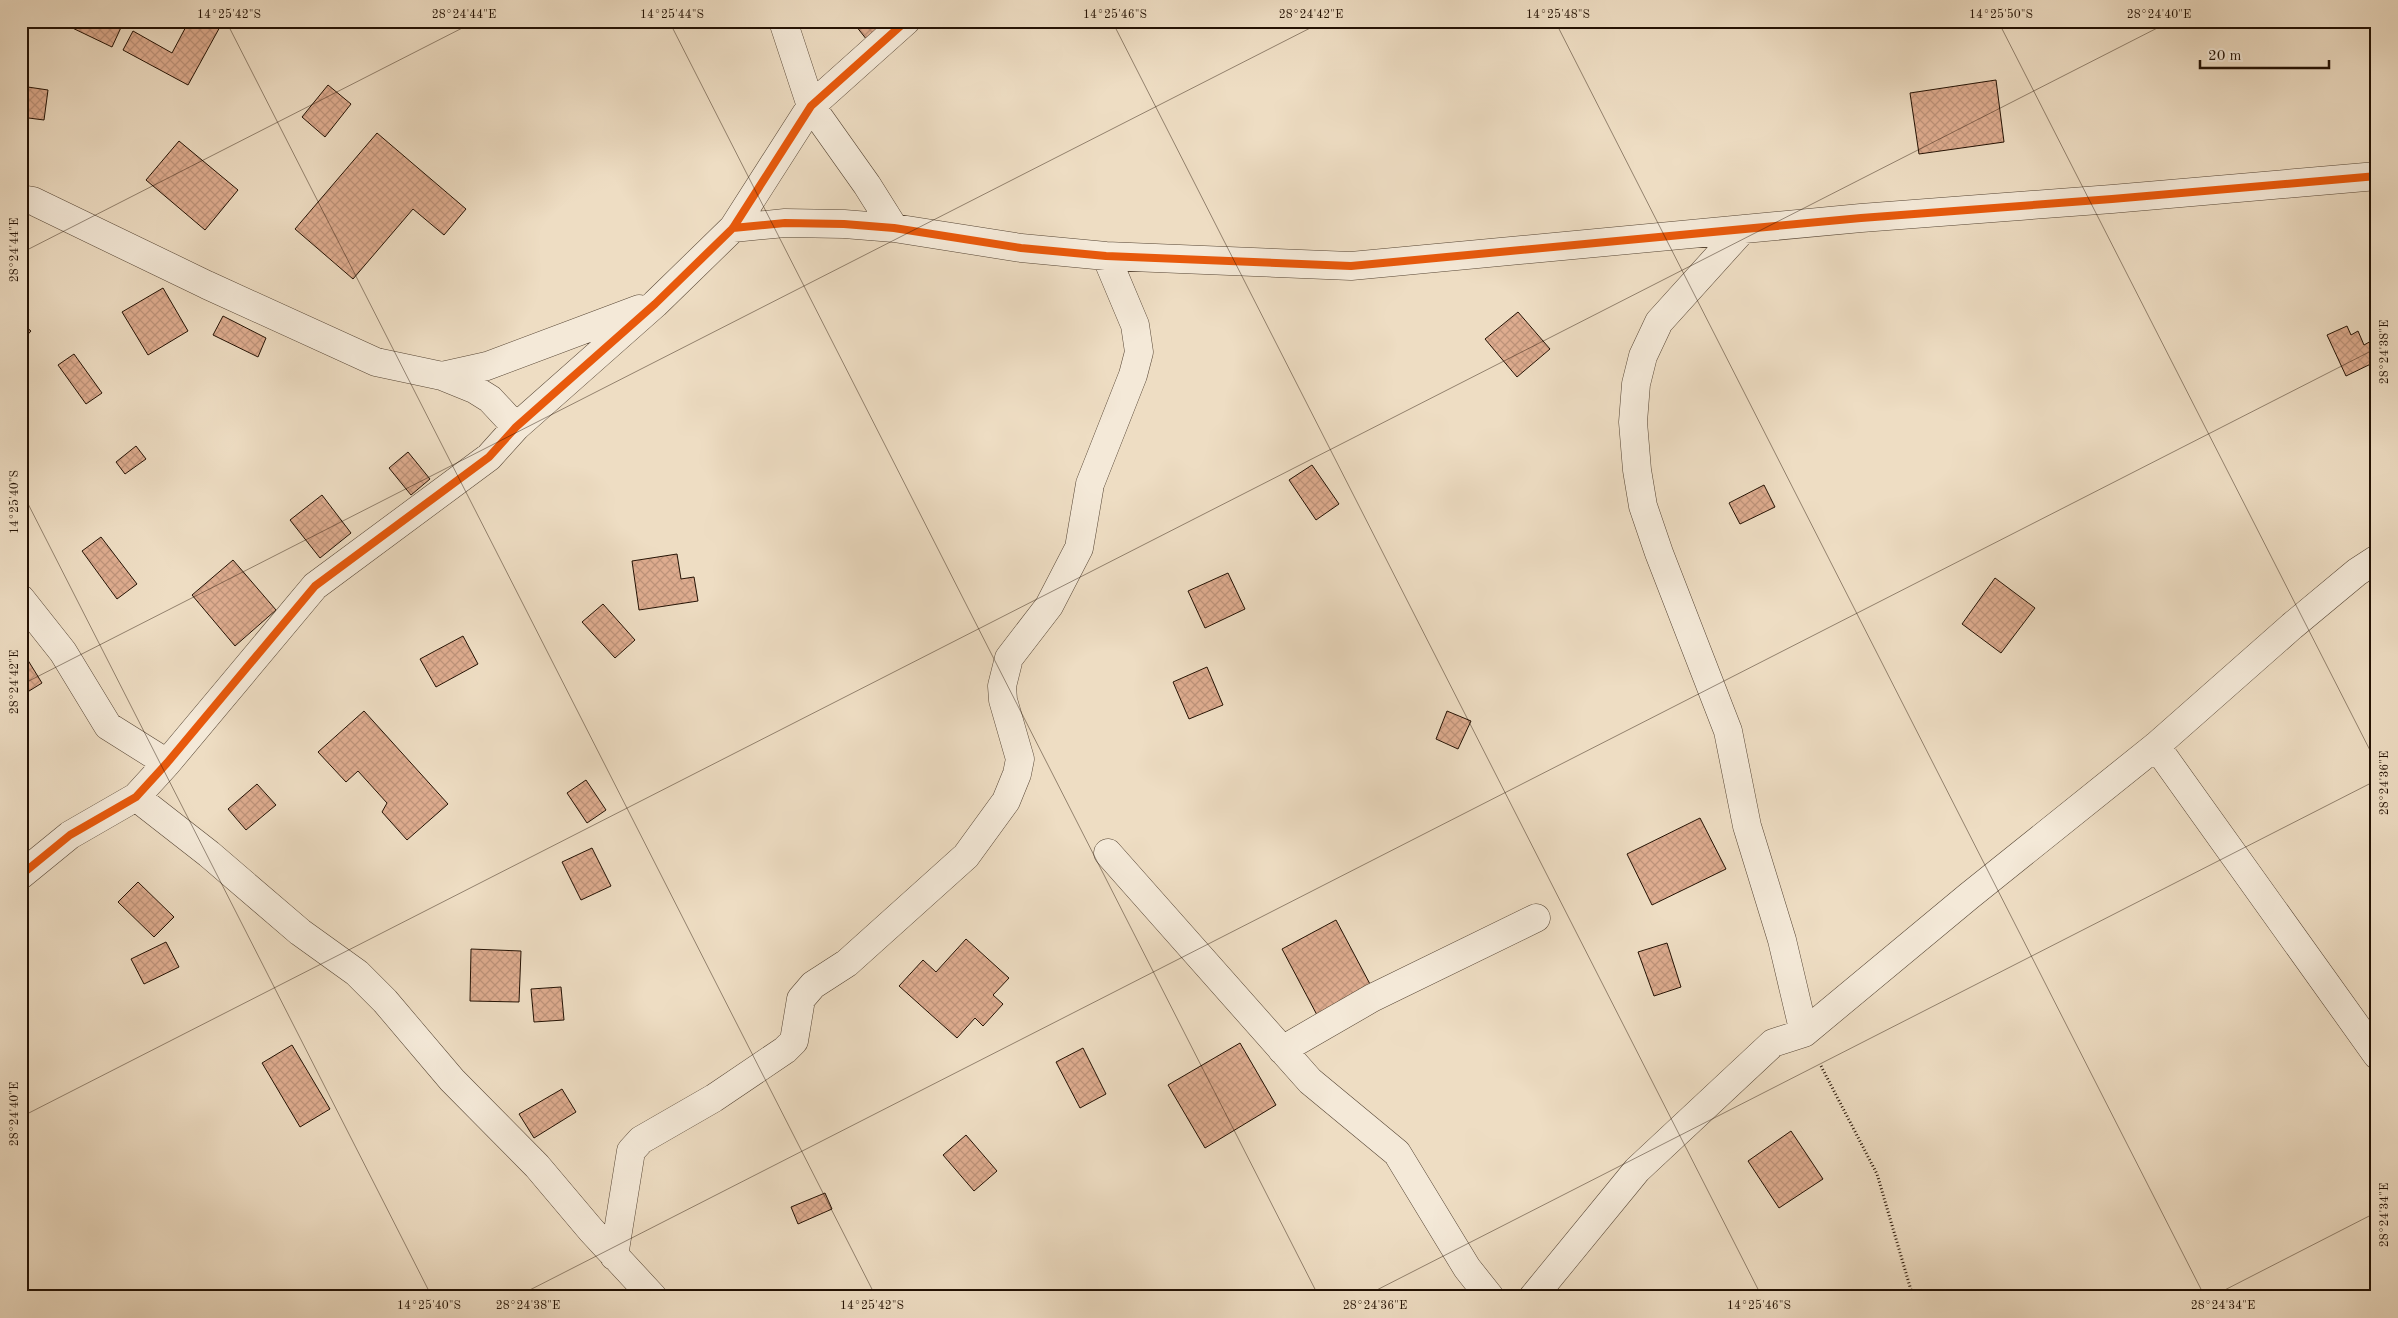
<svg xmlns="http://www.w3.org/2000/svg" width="2398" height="1318" viewBox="0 0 2398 1318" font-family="'Old Standard TT',serif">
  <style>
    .building { fill: url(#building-cross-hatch); stroke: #241204 }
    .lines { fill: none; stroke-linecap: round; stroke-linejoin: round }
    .minor-casing { stroke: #564534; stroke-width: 29 }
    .path { stroke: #241204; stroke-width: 3; stroke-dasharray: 1 2.5; stroke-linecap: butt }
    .minor { stroke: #f4e9d8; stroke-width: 28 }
    .cycleway-casing { stroke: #f4e9d8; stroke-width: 11 }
    .cycleway { stroke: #e8590c; stroke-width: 8 }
    .ticks { fill: none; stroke: #241204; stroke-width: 1; stroke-opacity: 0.45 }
    .neatline { fill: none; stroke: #241204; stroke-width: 2 }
    .ticks-label { font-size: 12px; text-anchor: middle; fill: #241204 }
  </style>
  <defs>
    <pattern id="building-cross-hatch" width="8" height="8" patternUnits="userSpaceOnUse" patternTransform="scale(1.25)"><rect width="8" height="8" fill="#deac8f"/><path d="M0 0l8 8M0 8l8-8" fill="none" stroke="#be937a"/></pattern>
  </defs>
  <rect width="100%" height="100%" fill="#eeddc3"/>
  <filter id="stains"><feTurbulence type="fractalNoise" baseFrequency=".004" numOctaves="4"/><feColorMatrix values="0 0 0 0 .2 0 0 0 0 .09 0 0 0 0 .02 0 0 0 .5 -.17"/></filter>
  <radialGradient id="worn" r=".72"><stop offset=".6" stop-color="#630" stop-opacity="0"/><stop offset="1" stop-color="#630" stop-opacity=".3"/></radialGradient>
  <path class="building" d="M63 21H124L112 47 62 23Z
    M189 21H214L221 25 188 85 123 50 133 31 172 53Z
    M852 21H889L867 40Z
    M1996 80 2004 142 1919 154 1910 93Z
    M328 85 351 104 325 137 302 117Z
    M21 86 48 90 44 120 21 117Z
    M377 133 466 209 444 235 413 209 353 279 295 229Z
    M179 141 238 190 205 230 146 180Z
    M163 288 188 331 148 355 122 312Z
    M1518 312 1550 349 1517 377 1485 339Z
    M223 316 266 338 258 357 213 335Z
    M21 323 31 331 21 342Z
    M2347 326 2351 335 2358 331 2364 345 2371 341 2377 352V361L2346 376 2327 335Z
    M74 354 102 393 86 404 58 365Z
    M136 446 146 459 125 474 116 462Z
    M408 452 430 479 411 495 389 468Z
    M1312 465 1339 504 1316 520 1289 480Z
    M1764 485 1775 507 1740 524 1729 503Z
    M322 495 351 533 320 558 290 520Z
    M101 537 137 584 117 599 82 551Z
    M677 554 681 579 694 577 698 601 639 610 632 561Z
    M233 560 276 610 235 646 192 595Z
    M1228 573 1245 609 1205 628 1188 591Z
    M1995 578 2035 608 2001 653 1962 624Z
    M603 604 635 640 615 658 582 622Z
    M463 636 478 664 436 687 420 659Z
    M21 649 42 683 21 696Z
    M1207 667 1223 705 1189 719 1173 682Z
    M364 711 448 804 407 840 382 812 387 803 358 771 346 782 318 752Z
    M1447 711 1471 721 1458 749 1436 739Z
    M586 780 606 810 587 823 567 793Z
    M257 784 276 805 246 830 228 809Z
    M1700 818 1726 869 1652 905 1627 854Z
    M592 848 611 886 581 900 562 862Z
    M138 882 174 917 154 937 118 902Z
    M1336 920 1371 986 1317 1015 1282 949Z
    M966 939 1009 978 993 995 1003 1004 983 1026 975 1018 957 1038 899 986 923 960 936 972Z
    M166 942 179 967 144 984 131 959Z
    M1667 943 1681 987 1654 996 1638 952Z
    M471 949 521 951 519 1002 470 1001Z
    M561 987 564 1020 534 1022 531 989Z
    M1240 1043 1276 1105 1205 1148 1168 1085Z
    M292 1045 330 1109 300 1127 262 1063Z
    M1083 1048 1106 1094 1080 1108 1056 1062Z
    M562 1089 576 1112 534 1138 519 1114Z
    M1791 1131 1823 1179 1779 1208 1748 1161Z
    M966 1135 997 1171 974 1191 943 1155Z
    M825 1193 832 1209 798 1224 791 1207Z"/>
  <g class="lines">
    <g class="minor-casing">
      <path id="minor" d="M783 21 811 106 867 185 894 228
        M21 199 33 201 207 285 376 362 442 376 474 389 490 399 516 427
        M733 228 785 223 844 224 894 228 1021 248 1106 256 1351 266 1861 218 2112 199 2377 176
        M1743 229 1659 322 1643 356 1636 384 1633 422 1637 470 1643 506 1659 553 1728 731 1747 826 1782 940 1804 1033
        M442 376 487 366 639 309
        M21 599 63 652 108 726 167 763
        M2156 746 2377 1055
        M136 797 209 854 300 932 357 973 385 1001 452 1080 537 1166 591 1230 653 1297
        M1108 853 1310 1081 1397 1153 1467 1268 1490 1297
        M21 875 70 835 136 797 167 763 315 586 489 457 516 427 655 304 733 228 811 106 906 21
        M1282 1050 1372 998 1536 918
        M614 1256 631 1151 641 1140 714 1098 785 1050 794 1041 801 999 813 985 847 963 966 856 1006 801 1017 774 1020 759 1003 700 1002 686 1009 658 1049 606 1079 548 1090 484 1133 375 1139 352 1135 325 1106 256
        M1533 1297 1637 1170 1773 1043 1804 1033 1969 896 2156 746 2292 626 2357 572 2377 559"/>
    </g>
    <path class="path" d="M1821 1066 1877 1174 1913 1297"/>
    <use href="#minor" class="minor"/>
    <g class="cycleway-casing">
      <path id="cycleway" d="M733 228 785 223 844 224 894 228 1021 248 1106 256 1351 266 1861 218 2112 199 2377 176
        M21 875 70 835 136 797 167 763 315 586 489 457 516 427 655 304 733 228 811 106 906 21"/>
    </g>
    <use href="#cycleway" class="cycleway"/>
  </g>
  <path class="ticks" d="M226 21 876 1297M669 21 1319 1297M1112 21 1762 1297M1555 21 2205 1297M1998 21 2377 764M21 253 476 21M21 490 432 1297M21 685 1324 21M21 1117 2171 21M516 1297 2377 348M1363 1297 2377 780M2211 1297 2377 1212"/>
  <rect width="2398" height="1318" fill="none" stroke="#eeddc3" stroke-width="55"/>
  <path d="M2200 60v8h129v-8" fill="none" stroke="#241204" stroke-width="2.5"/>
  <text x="2208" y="60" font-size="15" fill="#241204" stroke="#f4e9d8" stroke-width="4" paint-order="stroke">20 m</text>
  <rect x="28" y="28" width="2342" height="1262" class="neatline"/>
  <g class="ticks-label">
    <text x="229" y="18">14°25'42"S</text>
    <text x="464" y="18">28°24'44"E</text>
    <text x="672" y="18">14°25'44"S</text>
    <text x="1115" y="18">14°25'46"S</text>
    <text x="1311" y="18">28°24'42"E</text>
    <text x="1558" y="18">14°25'48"S</text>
    <text x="2001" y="18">14°25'50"S</text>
    <text x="2159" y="18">28°24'40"E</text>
    <text transform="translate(14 250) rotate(-90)" y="4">28°24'44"E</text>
    <text transform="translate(2384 352) rotate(-90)" y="4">28°24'38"E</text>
    <text transform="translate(14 502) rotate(-90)" y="4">14°25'40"S</text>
    <text transform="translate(14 682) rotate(-90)" y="4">28°24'42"E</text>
    <text transform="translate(2384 783) rotate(-90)" y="4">28°24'36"E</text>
    <text transform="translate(14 1114) rotate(-90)" y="4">28°24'40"E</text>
    <text transform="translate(2384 1215) rotate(-90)" y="4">28°24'34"E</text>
    <text x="429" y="1309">14°25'40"S</text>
    <text x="528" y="1309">28°24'38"E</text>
    <text x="872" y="1309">14°25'42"S</text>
    <text x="1375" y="1309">28°24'36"E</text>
    <text x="1759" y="1309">14°25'46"S</text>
    <text x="2223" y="1309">28°24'34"E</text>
  </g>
  <rect width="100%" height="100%" filter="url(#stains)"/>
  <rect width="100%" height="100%" fill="url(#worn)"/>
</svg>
